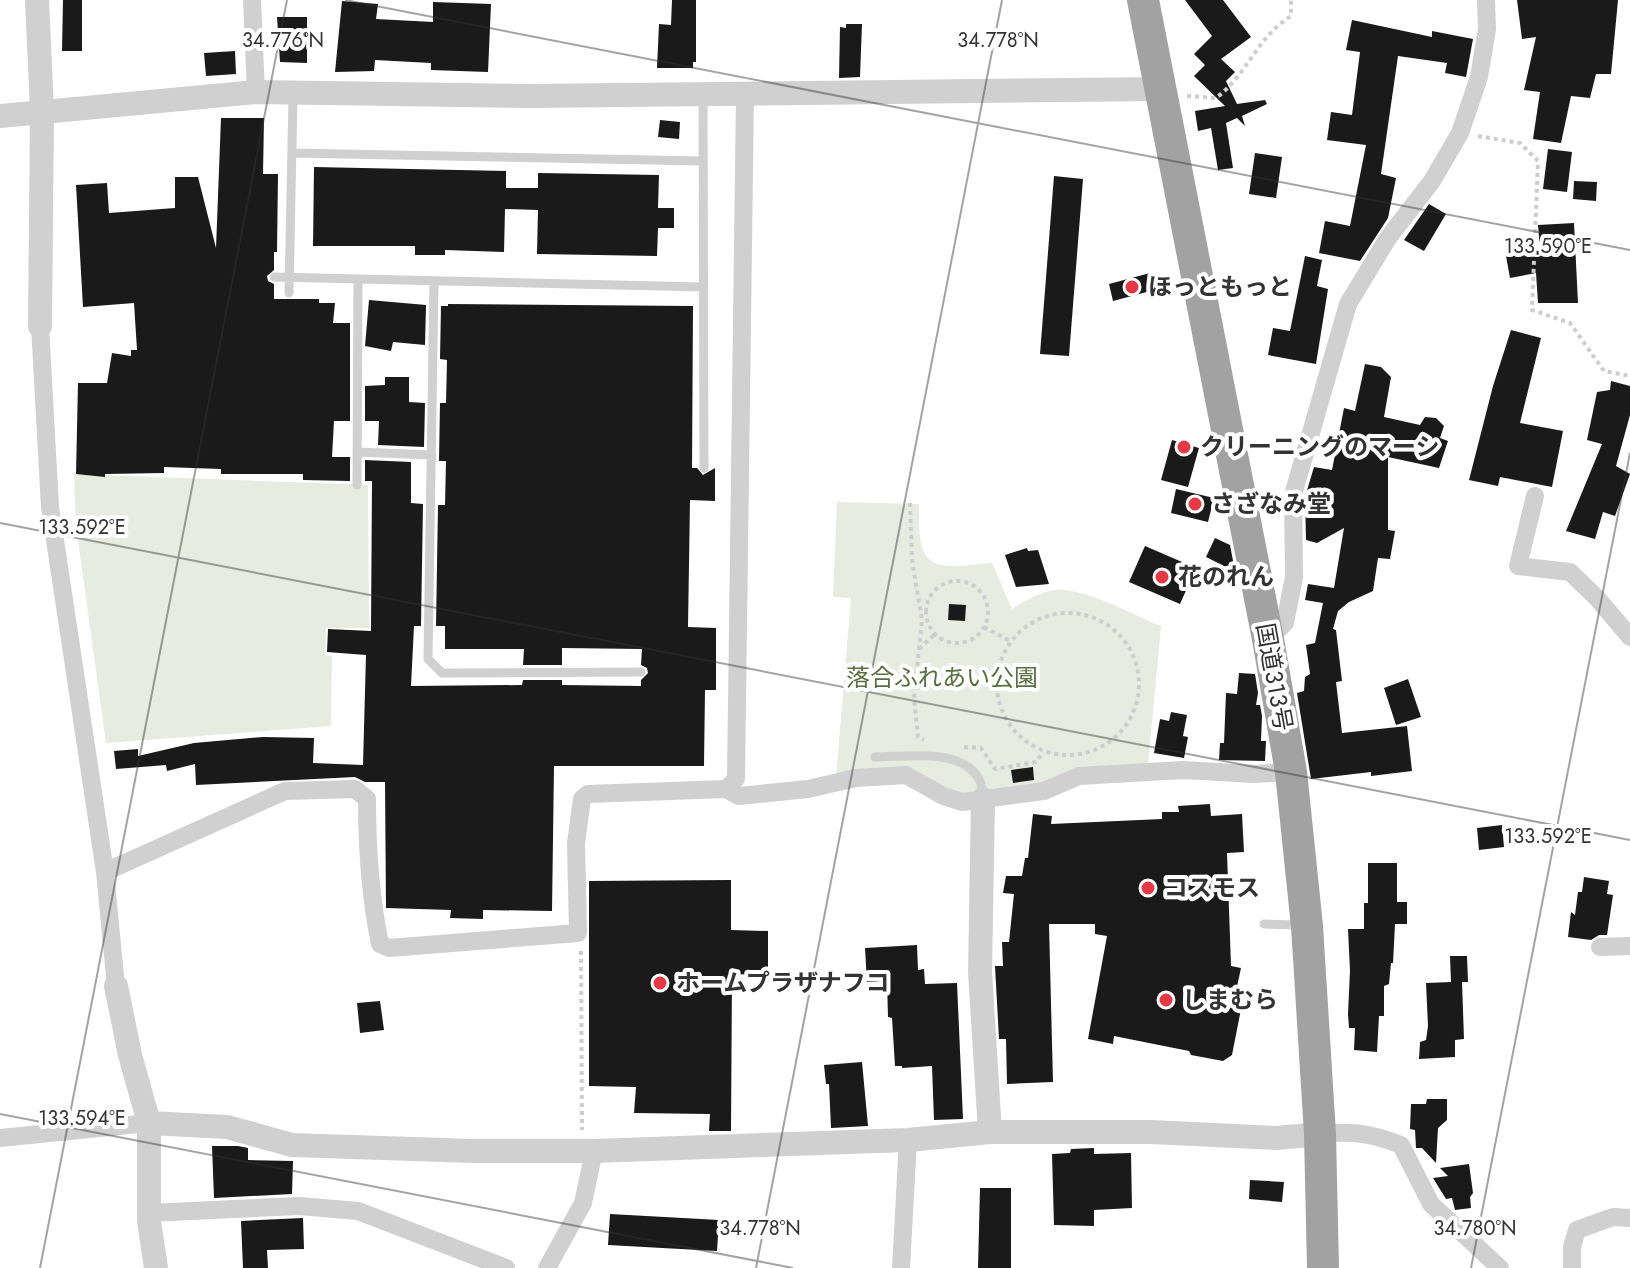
<svg xmlns="http://www.w3.org/2000/svg" width="1630" height="1268" viewBox="0 0 1630 1268" font-family="Jost,'Noto Sans JP',sans-serif">
  <style>
    .green { fill: #e6ecdf }
    .building { fill: #1a1a1a }
    .lines { fill: none; stroke-linecap: round; stroke-linejoin: round }
    .path { stroke: #cdcdcd; stroke-width: 4; stroke-dasharray: 4 4; stroke-linecap: butt }
    .service { stroke: #d0d0d0; stroke-width: 9 }
    .minor { stroke: #d0d0d0; stroke-width: 18 }
    .tertiary { stroke: #d0d0d0; stroke-width: 24 }
    .trunk { stroke: #a2a2a2; stroke-width: 32 }
    .ticks { fill: none; stroke: #333; stroke-width: 2; stroke-opacity: 0.45 }
    .poi-dot { fill: #e63946; stroke: #fff; stroke-width: 3 }
    .labels { text-anchor: middle; stroke-width: 8; stroke-linejoin: round; paint-order: stroke }
    .poi-label { font-size: 24px; font-weight: bold; fill: #333; stroke: #fff; text-anchor: start }
    .street-label { font-size: 24px; fill: #333; stroke: #fff }
    .park-label { font-size: 24px; fill: #56703f; stroke: #fff }
    .ticks-label { font-size: 20px; text-anchor: middle; fill: #333; stroke: #fff; stroke-width: 8; stroke-linejoin: round; paint-order: stroke }
  </style>
  <rect width="100%" height="100%" fill="#fff"/>
  <path class="green" d="M74 474 368 485 369 628H326L325 655 332 656 331 726 106 743 76 526Z
    M837 502 919 504C917 573 932 569 992 563L1012 609C1028 599 1046 588 1065 590 1098 594 1131 614 1161 626L1148 766 967 796 947 792 911 772 836 777 851 598 833 597Z"/>
  <path class="building" d="M63 0H82V51H62Z
    M672 0H696V62H693V68H657L659 24 671 25Z
    M1185 0H1223L1251 37 1221 59 1235 72 1226 81 1237 104 1265 100 1267 104 1242 116 1245 126 1237 118 1226 123 1233 168 1218 170 1211 128 1198 131 1195 111 1225 106 1194 76 1205 65 1194 54 1212 36Z
    M1517 0H1618L1611 74H1596L1590 98 1571 96 1561 143 1533 139 1540 92 1524 90 1536 37 1522 39Z
    M342 1 378 4 376 19 433 22V2L491 4 488 72 431 70V63L375 60 374 71 335 72Z
    M277 17H307V63L280 62Z
    M1352 20 1432 37V31L1473 39 1466 77 1445 73 1447 63 1398 56 1381 174 1396 178 1388 218 1360 261 1319 253 1325 221 1350 226 1366 145 1327 140 1331 112 1352 115 1360 52 1346 50Z
    M846 24H862L860 77 839 78 840 27 846 28Z
    M235 51 236 74 206 76 204 53Z
    M221 118H264L263 174H278L277 252H274V270L267 276 268 281 274 284V299H319V303H335L333 323H350V421H334L332 457H350V481L303 480V474H221V469L164 467V473L105 474V477L76 474 78 383H107L112 353 131 356V350H137L134 303 83 307 76 185 107 183 109 213 175 208V177H198L216 248Z
    M660 120 680 122 679 139 658 137Z
    M1548 149 1572 152 1567 192 1543 189Z
    M1255 153 1282 157 1276 198 1249 194Z
    M314 167 506 171V188H538V173L659 175 658 208H674V228H658L657 256 537 254 538 210 505 209 504 252 445 250V255H415V246H313Z
    M1054 176 1083 179 1069 356 1040 354Z
    M1574 181 1597 182 1596 201 1573 199Z
    M1429 204 1446 214 1424 251 1404 240Z
    M1574 223 1578 303H1538L1536 273 1510 278 1506 256 1540 249 1538 225Z
    M1305 256 1322 260 1317 286 1328 289 1316 364 1268 355 1273 328 1290 331Z
    M1150 273 1154 290 1113 301 1109 284Z
    M369 300 426 305 425 345 393 342 391 351 365 346Z
    M448 304 693 306 692 468H697L703 475 715 468V501L690 500 688 627 716 628V690H705L704 766H554L552 911 483 910V919L450 918 451 910 386 908 385 782H365L355 777 196 785 195 764 167 771 166 765 116 769 114 751 138 749V756L194 743 263 737 314 738 313 763 363 765 366 655 327 652 328 629 371 631 372 481H365V460L411 462V503L423 504 421 626H414L411 686 522 685 523 680H562V685L641 686V680L648 673 647 668 641 665 642 649 562 648V665H523L524 649H445V626H436L438 505H445L446 461H439L440 403H446L447 360 440 359 441 306H448Z
    M1511 330 1541 338 1520 423 1563 431 1552 487 1500 477 1498 486 1469 480 1493 386Z
    M1365 364 1381 367 1391 377 1384 417 1420 425 1425 417 1436 418 1444 426 1440 438 1448 441 1439 468 1388 457V530L1395 531 1390 559 1378 558 1373 591 1349 602 1338 611 1333 629 1336 630 1342 681 1336 682 1342 733 1407 726 1412 771 1371 776V772L1311 779 1297 693 1304 691 1305 677 1310 674 1306 645 1315 643 1323 603 1305 600 1308 584 1334 588 1344 528 1317 543 1306 540 1305 497 1314 467 1332 470 1344 408 1355 411Z
    M385 377H409V402L425 403 424 447 378 445 379 421H365V386L385 385Z
    M1611 381 1630 386V415L1616 466 1630 474 1615 516 1603 512 1595 539 1566 531 1602 444 1587 440 1597 392 1610 390Z
    M1172 440 1199 448 1188 487 1161 480Z
    M1176 489 1214 498 1208 522 1171 513Z
    M1215 538 1230 545 1234 566 1232 570 1206 557Z
    M1145 546 1196 568 1180 604 1129 582Z
    M1027 548 1028 551 1038 550 1049 584 1016 587 1005 555Z
    M949 604 966 605 965 621 948 620Z
    M1239 673 1255 674 1258 693 1256 705H1260L1262 716 1261 741H1266L1265 761 1219 760 1220 743H1224L1226 693 1237 694Z
    M1408 679 1421 717 1396 725 1384 688Z
    M1171 712 1187 715 1183 736 1188 737 1184 758 1154 753 1160 719 1169 721Z
    M1033 767 1034 780 1013 783 1011 770Z
    M1210 804 1211 816 1242 814 1244 852 1227 853 1231 966 1241 968 1235 996 1242 1004 1232 1055 1223 1061 1191 1055 1189 1051 1114 1036 1113 1044 1088 1039 1107 936 1095 934V924H1049L1053 1082 1007 1084 1006 1039H999L995 966H1003L1002 942H1009L1014 894 1003 893 1006 876H1022L1025 858H1028L1033 814 1052 816 1051 824 1162 819V812H1179L1178 806Z
    M1502 825 1504 847 1479 850 1477 828Z
    M1368 863H1397V902H1407V924H1395L1393 963H1391L1389 984 1384 986V1016H1379L1377 1052 1354 1050 1355 1028H1349L1348 1014 1350 971 1348 929H1364V903H1368Z
    M1584 877 1609 881 1607 894 1613 895 1607 935H1599L1591 940 1568 937 1571 912 1575 915 1578 892H1582Z
    M731 880V930L768 931V975L732 974 731 1131H709L710 1114 634 1113 636 1087 589 1086V881Z
    M917 945 918 970 924 969 925 984 957 983 963 1119 934 1120 932 1066 902 1068V1066H895L892 1018 888 1017 887 981 867 982 865 948Z
    M1450 956H1467L1468 982H1462L1464 1039 1455 1040V1057L1419 1059 1420 1042 1426 1040 1428 1026 1426 983 1451 982Z
    M380 1001 384 1030 360 1033 357 1003Z
    M862 1062 868 1126 831 1128 829 1084H826L824 1065Z
    M1427 1099H1447V1120L1438 1128 1436 1163 1422 1148H1416L1415 1130 1410 1129 1411 1104H1426Z
    M212 1146H238L248 1148V1160L293 1161 292 1194 214 1198Z
    M1094 1148V1154L1131 1153 1132 1208 1094 1210V1226L1054 1225 1052 1154 1070 1153 1071 1149Z
    M1469 1164 1473 1193 1470 1197 1471 1208 1455 1210 1452 1198 1446 1199 1433 1178 1448 1176 1440 1168Z
    M1250 1180 1284 1182 1282 1202 1249 1199Z
    M980 1188H1011V1268H978Z
    M610 1214 719 1220 717 1251 608 1245Z
    M303 1218 304 1249 267 1250 268 1268H243L241 1221Z"/>
  <g class="lines">
    <path class="path" d="M1187 96 1216 98C1247 75 1257 37 1291 16V0
      M1478 136 1520 143 1538 161 1532 310 1570 323 1604 371 1630 376
      M910 503 912 560 922 620 914 698 918 737 924 740
      M926 612a31 31 0 1 1 62 0a31 31 0 1 1-62 0Z
      M997 684a71 71 0 1 1 142 0a71 71 0 1 1-142 0Z
      M984 627 1012 642
      M919 649 935 634
      M964 747 981 748 995 769 1036 762 1043 752
      M581 951 582 1130"/>
    <path class="service" d="M703 94 704 468
      M292 153 703 161
      M274 277 703 287
      M434 281 428 659 442 673 641 672
      M289 293 293 96
      M357 452 432 455
      M357 485 358 279
      M875 757C905 757 961 747 979 779 982 784 982 793 983 799
      M1264 924 1299 925"/>
    <path class="minor" d="M252 0 256 92
      M40 326 50 507 105 872 116 986
      M1535 496 1518 566 1570 572 1597 598 1630 637
      M1268 639 1285 623 1294 577 1293 495 1348 304 1388 238 1432 181 1460 133 1479 77 1487 29 1486 0
      M726 789 736 779 745 94
      M105 872 285 791 355 789 367 799C367 848 370 896 380 944L389 948 578 933 576 843 582 799 588 794 726 789 739 796 808 789 856 778 906 775 943 796 962 802 1044 791 1079 776 1183 770 1254 774 1291 772
      M1600 947 1630 946
      M1320 1134C1352 1131 1371 1133 1401 1145L1431 1204 1500 1268
      M0 1138 149 1123
      M149 1213 299 1206 358 1211 506 1268
      M547 1268 583 1203 594 1151
      M901 1268 908 1140
      M1572 1268V1247L1577 1230 1613 1217 1630 1218"/>
    <path class="tertiary" d="M37 0 42 110 40 326
      M0 116 256 92 530 96 1159 89
      M983 799 980 972 990 1132
      M116 986 130 1055 149 1123V1221L156 1268
      M149 1123 227 1127 292 1145 473 1151H594L908 1140 990 1132H1151L1276 1138 1320 1134"/>
    <path class="trunk" d="M1143 0 1268 639 1291 772 1307 926 1320 1134 1323 1268"/>
  </g>
  <path class="ticks" d="M345 0 1630 250M0 523 1630 840M0 1114 793 1268M40 1268 287 0M756 1268 1002 0M1471 1268 1630 453"/>
  <g class="poi-dot">
    <circle cx="1132" cy="287" r="8"/>
    <circle cx="1184" cy="447" r="8"/>
    <circle cx="1195" cy="504" r="8"/>
    <circle cx="1162" cy="577" r="8"/>
    <circle cx="1148" cy="888" r="8"/>
    <circle cx="660" cy="983" r="8"/>
    <circle cx="1166" cy="1000" r="8"/>
  </g>
  <g class="labels">
    <g class="poi-label">
      <text x="1148" y="295">ほっともっと</text>
      <text x="1200" y="455">クリーニングのマーシ</text>
      <text x="1211" y="512">さざなみ堂</text>
      <text x="1178" y="585">花のれん</text>
      <text x="1164" y="896">コスモス</text>
      <text x="676" y="991">ホームプラザナフコ</text>
      <text x="1182" y="1008">しまむら</text>
    </g>
    <g class="street-label">
      <text transform="translate(1274 677) rotate(80)" y="8">国道313号</text>
    </g>
    <g class="park-label">
      <text x="942" y="686">落合ふれあい公園</text>
    </g>
  </g>
  <g class="ticks-label">
    <text x="283" y="47">34.776°N</text>
    <text x="998" y="47">34.778°N</text>
    <text x="1548" y="253">133.590°E</text>
    <text x="82" y="534">133.592°E</text>
    <text x="1548" y="843">133.592°E</text>
    <text x="82" y="1125">133.594°E</text>
    <text x="760" y="1235">34.778°N</text>
    <text x="1475" y="1235">34.780°N</text>
  </g>
</svg>
